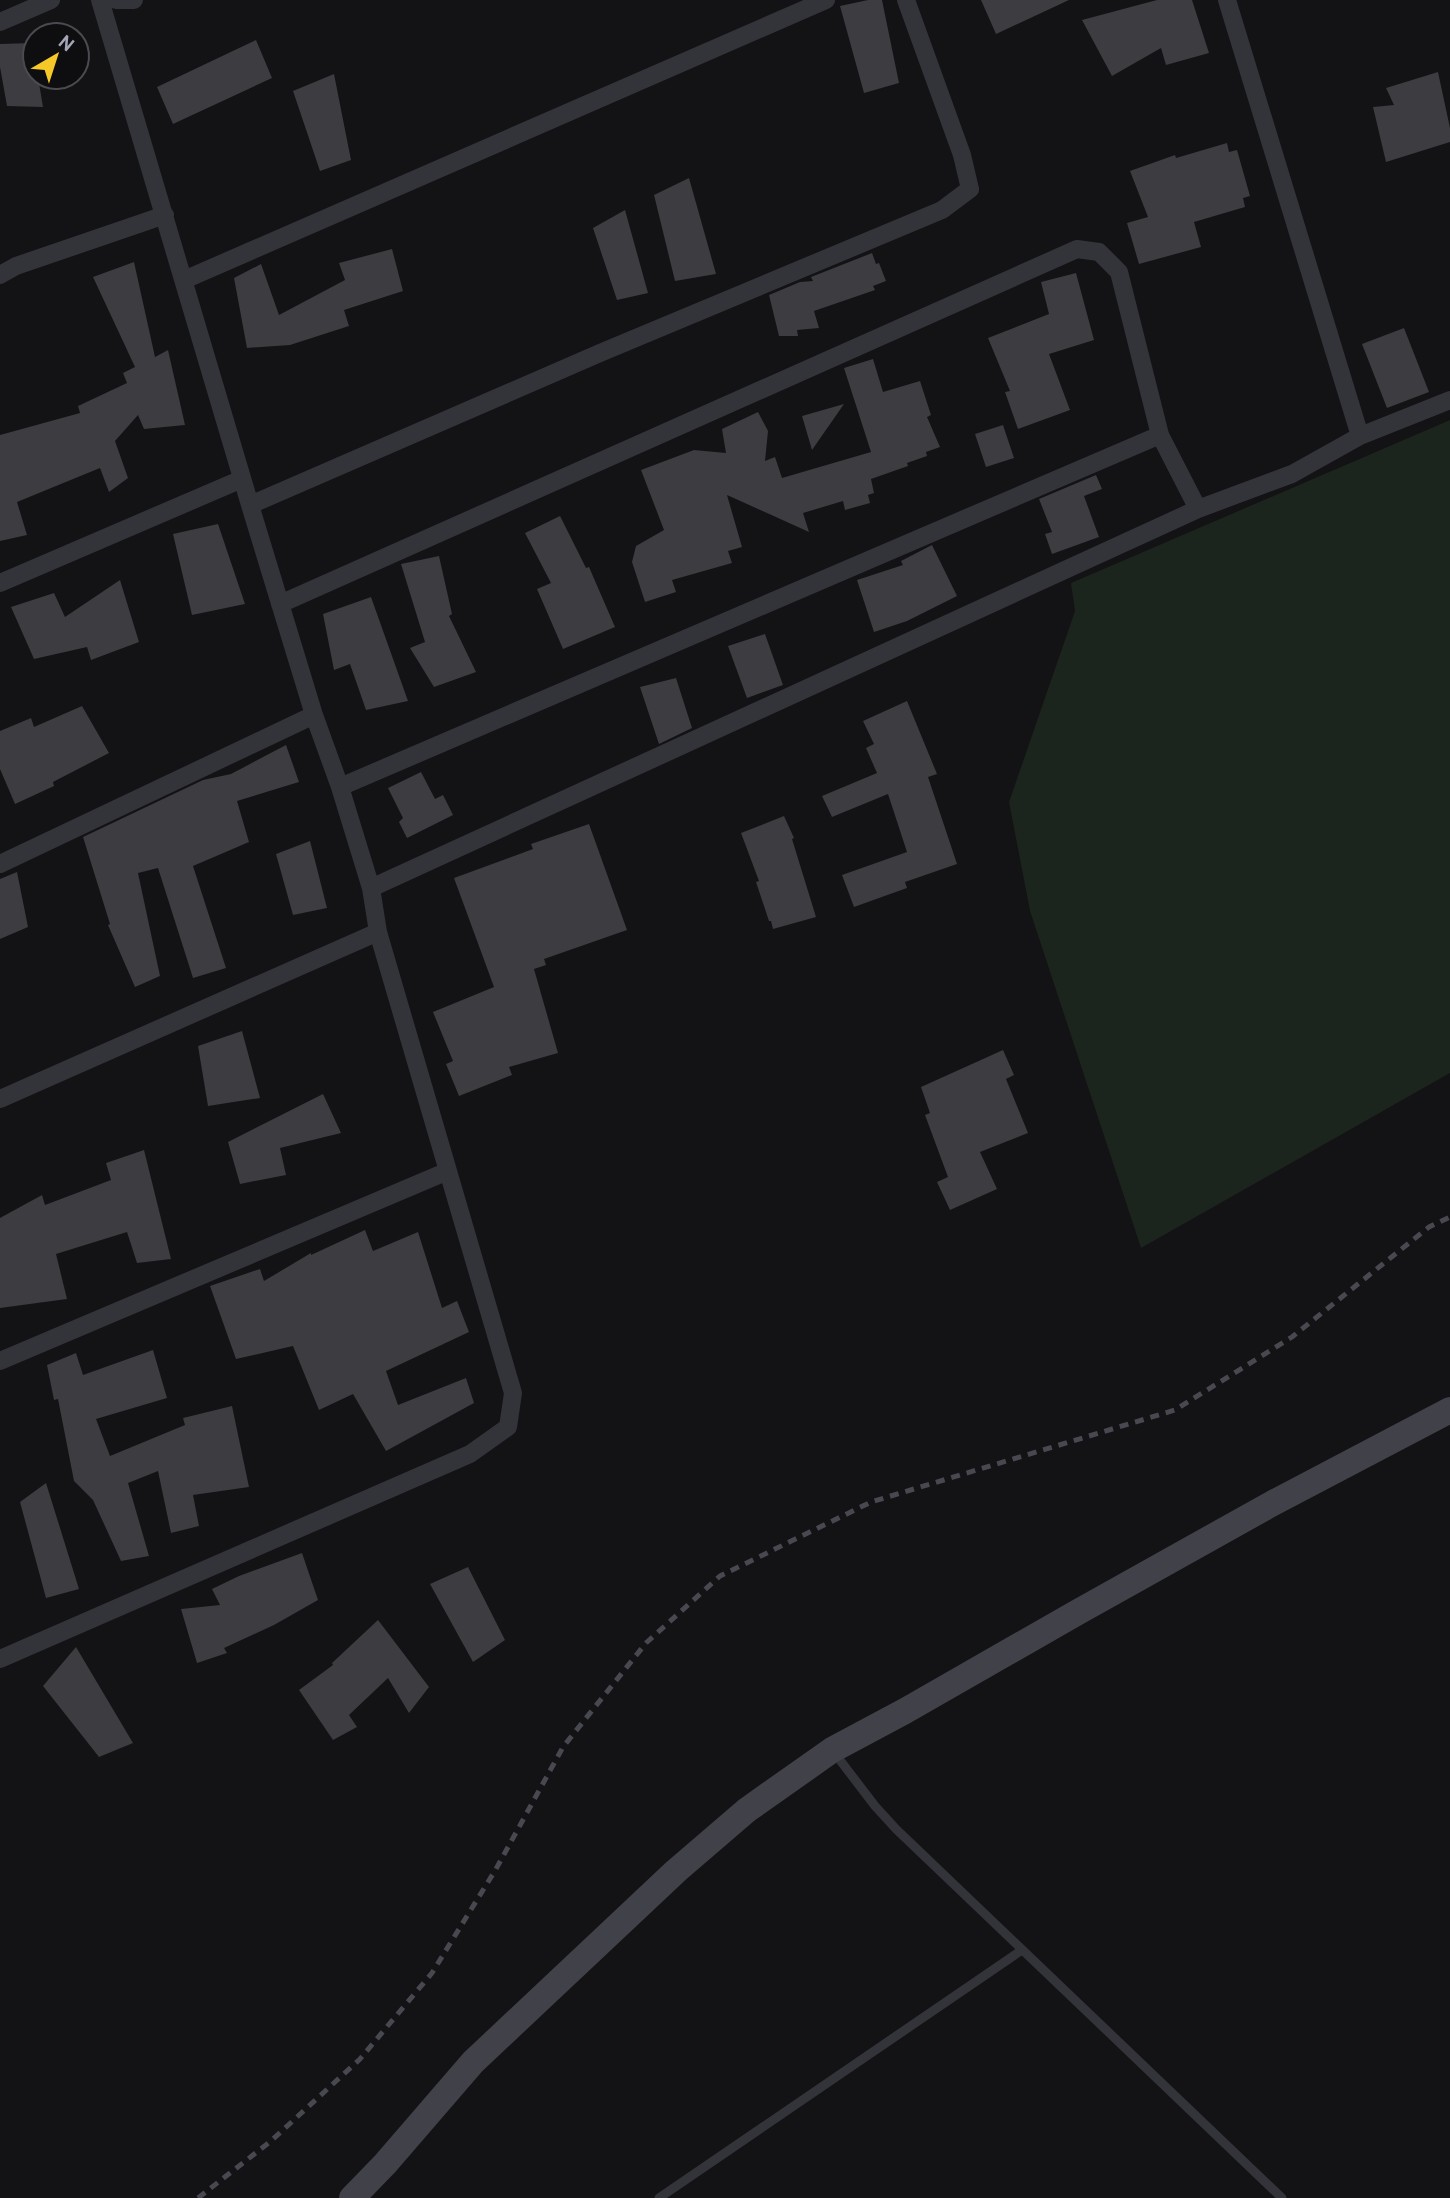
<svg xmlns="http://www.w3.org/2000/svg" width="1450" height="2198" viewBox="0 0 1450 2198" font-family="Overpass,sans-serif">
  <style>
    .green { fill: #1c241e }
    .building { fill: #3c3c41 }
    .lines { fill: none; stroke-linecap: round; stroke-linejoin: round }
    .lane { stroke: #333439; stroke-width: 9 }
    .street { stroke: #333439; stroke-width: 18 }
    .secondary { stroke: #414249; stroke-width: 26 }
    .rail { stroke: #484950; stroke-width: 5; stroke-dasharray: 9 7; stroke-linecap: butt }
  </style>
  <rect width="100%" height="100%" fill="#131214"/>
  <path class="green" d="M1450 420V1073L1141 1248 1030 911 1009 802 1075 611 1071 583Z"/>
  <path class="building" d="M868 0H882L899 83 864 93 840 6Z
    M981 0H1069L996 34Z
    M1157 0H1192L1209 53 1166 65 1161 48 1112 76 1082 20Z
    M256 40 272 78 173 124 157 87Z
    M31 43 35 62V77H38L43 107 7 106 0 67V44Z
    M1438 72 1450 128V142L1386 162 1373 107 1394 105 1386 88Z
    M334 74 351 160 320 171 293 91Z
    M1227 143 1229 152 1237 150 1250 196 1243 198 1245 207 1194 222 1201 247 1139 264 1127 223 1148 217 1130 171 1175 155 1176 158Z
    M689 178 716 274 675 281 654 195Z
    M625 210 648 293 617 300 593 228Z
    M392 249 403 291 344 310 349 326 290 345 247 348 234 278 261 264 279 315 345 280 339 263Z
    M872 253 876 264 879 263 886 281 873 286 875 290 814 311 819 328 797 330 798 336H779L769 295 800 282 813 281 811 277Z
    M134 262 155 357 168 350 185 425 144 429 138 415 115 441 128 478 109 492 100 468 17 502 27 535 0 541V435L80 413 78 406 127 383 123 373 135 367 93 277Z
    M1076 273 1094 340 1049 354 1070 410 1018 429 1005 392 1010 391 988 338 1049 314 1041 282Z
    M1404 328 1429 392 1387 408 1362 344Z
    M873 359 883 392 920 381 931 415 927 417 940 447 926 452 927 456 907 463 908 466 871 479 874 493 868 495 870 503 845 510 843 501 803 513 809 532 727 495 742 547 728 551 732 563 672 580 676 592 645 602 632 562 636 546 664 530 641 470 694 450 726 453 722 429 758 412 768 431 765 461 775 457 782 478 871 452 844 368Z
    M844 404 812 450 802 416Z
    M1003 425 1014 458 986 467 975 434Z
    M1096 475 1102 489 1084 496 1099 537 1052 554 1045 534 1052 532 1039 499Z
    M560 516 586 568 589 567 615 627 563 649 537 589 551 583 525 533Z
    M218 524 245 604 192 615 173 534Z
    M932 545 957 596 907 621 874 632 857 580 903 565 901 561Z
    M439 556 452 614 449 616 476 672 434 687 410 648 425 642 401 564Z
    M120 580 139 642 91 660 87 647 34 659 11 607 54 593 65 617Z
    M371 597 408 701 366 710 350 664 334 670 323 614Z
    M765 634 783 685 747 698 728 646Z
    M676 678 692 728 659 744 640 687Z
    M907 701 937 774 928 777 957 864 905 882 907 888 854 907 842 875 907 852 888 794 832 817 822 796 877 773 866 748 874 744 863 721Z
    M82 706 109 753 53 782 54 786 15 804 0 769V731L31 718 34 727Z
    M286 745 299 782 237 801 249 842 193 866 226 968 193 978 158 868 138 873 160 976 135 987 108 925 110 924 83 837 203 780 231 774Z
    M421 772 435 799 443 795 453 815 407 838 399 822 403 818 388 788Z
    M784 816 794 838 792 839 816 917 773 929 771 921H769L756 882 759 881 741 833Z
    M589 824 627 930 544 959 546 965 534 969 558 1053 509 1067 512 1075 459 1096 446 1064 453 1061 433 1012 494 987 454 878 533 849 531 844Z
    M310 841 327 908 293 915 276 854Z
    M17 872 28 927 0 939V879Z
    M242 1031 260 1098 208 1106 198 1046Z
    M1003 1050 1014 1075 1006 1079 1028 1133 980 1152 997 1189 950 1210 937 1182 948 1177 925 1115 930 1113 921 1087Z
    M323 1094 341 1133 280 1148 286 1175 240 1184 228 1142Z
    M144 1150 171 1259 137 1263 127 1232 56 1254 67 1299 0 1308V1218L42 1195 45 1205 111 1180 106 1163Z
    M365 1230 373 1251 418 1232 442 1308 457 1301 469 1332 386 1371 398 1405 466 1378 474 1403 386 1451 353 1394 319 1410 293 1346 236 1359 210 1286 260 1269 264 1281 311 1253V1255Z
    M153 1350 167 1398 96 1419 110 1456 185 1425 183 1418 232 1406 249 1487 193 1495 199 1526 171 1533 158 1471 128 1483 149 1556 121 1561 93 1500 74 1481 58 1399 54 1400 47 1365 76 1353 83 1375Z
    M46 1483 79 1589 46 1598 20 1502Z
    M302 1553 318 1600 274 1625 224 1648 227 1653 197 1663 181 1609 220 1605 212 1589 239 1576Z
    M468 1567 505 1640 473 1662 430 1584Z
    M378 1620 429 1687 409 1713 388 1678 349 1715 357 1727 333 1740 299 1690 333 1665 332 1663Z
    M76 1647 133 1743 99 1757 43 1686Z"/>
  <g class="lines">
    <path class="lane" d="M833 1751 875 1806 896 1829 1282 2198
      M659 2198 1022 1950"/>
    <path class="street" d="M116 0H134
      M0 22 51 0
      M0 275 16 266 165 215
      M184 280 826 0
      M1360 436 1450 400
      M250 505 600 353 942 210 970 189 962 155 906 0
      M0 583 242 479
      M280 604 1077 249 1099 252 1119 272 1160 435 1198 509
      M340 787 1160 435
      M0 864 314 715
      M371 888 1198 509 1292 474 1360 436 1227 0
      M0 1099 378 932
      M0 1361 448 1171
      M0 1659 470 1454 508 1427 513 1393 378 932 371 888 340 787 314 715 250 505 100 0"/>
    <path class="secondary" d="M352 2198 385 2164 473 2062 676 1871 747 1810 832 1750 905 1711 1078 1612 1273 1503 1450 1410"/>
    <path class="rail" d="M198 2198 271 2141 360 2059 432 1973 496 1869 563 1747 646 1643 720 1576 871 1502 1175 1410 1292 1337 1429 1227 1450 1217"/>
  </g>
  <g transform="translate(56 56) rotate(39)"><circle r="33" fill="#0e0d0f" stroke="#4a4b51" stroke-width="2"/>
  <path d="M0-5L12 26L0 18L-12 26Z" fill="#f6c828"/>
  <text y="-10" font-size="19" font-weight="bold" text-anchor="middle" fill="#a3a7b5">N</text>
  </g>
</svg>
